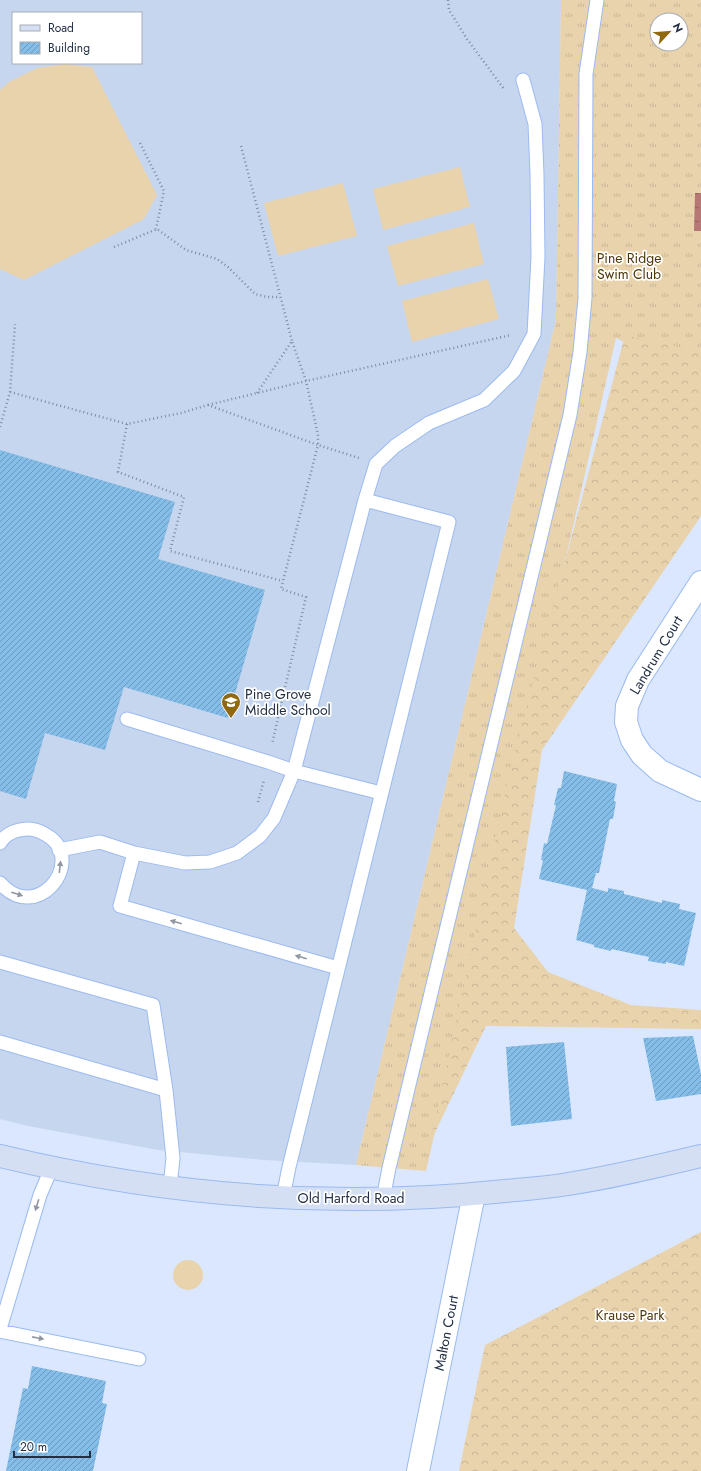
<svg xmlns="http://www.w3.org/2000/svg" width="701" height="1471" viewBox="0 0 701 1471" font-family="Jost,sans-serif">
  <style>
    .built { fill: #c7d6ef; fill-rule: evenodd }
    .grass { fill: url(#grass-tufts); fill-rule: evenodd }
    .forest { fill: url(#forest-crowns) }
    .garden { fill: #e9d3ac }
    .water { fill: url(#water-ripples) }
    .building { fill: url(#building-hatch) }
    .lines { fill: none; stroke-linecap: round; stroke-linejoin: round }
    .lane-casing { stroke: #9bbaf0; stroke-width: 15 }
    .street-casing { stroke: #9bbaf0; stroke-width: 24 }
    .secondary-casing { stroke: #9bbaf0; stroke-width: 24 }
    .path { stroke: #7e8ba1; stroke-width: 2.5; stroke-dasharray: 1 3; stroke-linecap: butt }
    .lane { stroke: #fff; stroke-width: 13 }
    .street { stroke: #fff; stroke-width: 22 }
    .secondary { stroke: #d4dff4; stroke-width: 22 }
    .oneway { fill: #9097a2 }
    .labels { text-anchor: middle; stroke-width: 3.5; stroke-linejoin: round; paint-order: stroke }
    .park-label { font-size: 14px; fill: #4d370a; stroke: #fff }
    .street-label { font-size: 14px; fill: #222f44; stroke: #fff }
    .poi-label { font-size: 14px; fill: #222f44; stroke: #fff; text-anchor: start }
  </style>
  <defs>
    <pattern id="grass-tufts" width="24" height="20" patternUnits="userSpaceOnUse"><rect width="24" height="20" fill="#e9d3ac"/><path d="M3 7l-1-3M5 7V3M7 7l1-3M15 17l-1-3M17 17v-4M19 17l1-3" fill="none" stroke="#c8b595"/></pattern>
    <pattern id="forest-crowns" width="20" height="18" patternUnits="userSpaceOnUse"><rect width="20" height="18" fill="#e9d3ac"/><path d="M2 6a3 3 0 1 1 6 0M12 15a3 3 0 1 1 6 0" fill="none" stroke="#c8b595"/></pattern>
    <pattern id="water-ripples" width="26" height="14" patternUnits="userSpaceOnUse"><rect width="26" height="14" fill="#b67775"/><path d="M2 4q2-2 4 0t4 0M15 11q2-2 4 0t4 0" fill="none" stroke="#946262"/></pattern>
    <pattern id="building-hatch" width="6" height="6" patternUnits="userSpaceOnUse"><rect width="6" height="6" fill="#84bde7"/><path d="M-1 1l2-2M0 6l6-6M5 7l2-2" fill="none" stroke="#6c9abd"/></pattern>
  </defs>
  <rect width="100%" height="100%" fill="#dae7fe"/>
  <path class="built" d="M0 0H561L556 320 356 1165 264 1160 158 1150 28 1126 0 1119ZM13 13H141V63H13Z"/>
  <path class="grass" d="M561 0H701V379L616 338 426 1171 356 1165 556 320ZM657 20H681V44H657Z"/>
  <path class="forest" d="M625 335 701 352V516L542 750 514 928 548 972 631 1005 701 1010V1029L486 1026 430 1143 510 770Z
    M701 1232V1471H459L485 1345Z"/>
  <path class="garden" d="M64 64 92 67 157 195 144 219 24 280 0 269V90L9 82 37 68Z
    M460 167 470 207 383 230 373 189Z
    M343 183 357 236 278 256 264 203Z
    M474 223 484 264 398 286 387 246Z
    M488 279 499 319 412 342 402 301Z
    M173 1275a15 15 0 1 1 30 0a15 15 0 1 1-30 0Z"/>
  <path class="water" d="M695 193H701V231H694Z"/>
  <path class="building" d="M0 450 175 502 158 559 265 590 228 718 124 687 105 750 45 733 26 799 0 791Z
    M564 771 617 784 614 801 616 802 613 819H610L599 873H596L592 888 608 892V888L624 891V894L662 903V900L680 904 679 909 696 913 684 966 666 962V964L648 961 649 957 611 949V951L594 947V945L576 940 587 890 539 879 543 860H541L544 843 547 844 556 805H554L558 788H561Z
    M693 1036 701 1074V1094L656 1101 643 1038Z
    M564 1042 572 1119 511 1126 506 1047Z
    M32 1366 106 1381 102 1403 107 1404 93 1471H6L23 1388 28 1389Z"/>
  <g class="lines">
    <g class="lane-casing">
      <path id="lane" d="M365 500 376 464 395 446 429 423 484 400 514 371 534 334 538 257 537 174 535 124 523 80
        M0 843C6 833 18 829 29 829 37 829 44 833 51 838 84 865 36 924 0 883
        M59 850 100 842 134 853 185 863 210 862 237 853 260 836 274 818 294 771 268 762 127 719
        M134 853 120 906 338 968
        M0 962 153 1005 166 1090 0 1042
        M166 1090 173 1158 170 1187
        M283 1197 289 1167 449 522 365 500 294 771 381 793
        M383 1199 389 1168 570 415 580 352 585 298 586 74 597 0
        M0 1329 40 1195 51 1169
        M0 1331 139 1359"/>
    </g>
    <g class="street-casing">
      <path id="street" d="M701 582 638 680 627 706 626 722 632 740 642 755 660 771 701 790
        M418 1471 474 1194"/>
    </g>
    <g class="secondary-casing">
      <path id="secondary" d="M0 1156C165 1196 337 1209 505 1191 524 1189 543 1188 562 1185 609 1178 655 1167 701 1156"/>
    </g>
    <path class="path" d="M448 0 449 10 467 39 504 89
      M140 143 164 191 156 229
      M241 146 292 341
      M114 247 157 229 186 250 217 259 228 267 255 294 267 297H280
      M10 392 127 424 181 413 208 405 318 445 281 589 306 597 272 744
      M257 393 292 341 306 381 511 335
      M208 405 306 381 318 435V445L359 458
      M127 424 118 472 184 497 170 551 283 581
      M0 427 10 392 15 324
      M258 802 264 780"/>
    <use href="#lane" class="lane"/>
    <use href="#street" class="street"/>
    <use href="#secondary" class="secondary"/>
  </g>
  <defs><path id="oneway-solid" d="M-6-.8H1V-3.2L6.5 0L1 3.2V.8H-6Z"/></defs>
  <g class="oneway">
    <use href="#oneway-solid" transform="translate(60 867) rotate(-83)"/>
    <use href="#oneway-solid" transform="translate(17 894) rotate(18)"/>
    <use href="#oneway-solid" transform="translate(176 922) rotate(-164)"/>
    <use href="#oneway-solid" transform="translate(301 957) rotate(-164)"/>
    <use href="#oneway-solid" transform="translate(37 1205) rotate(107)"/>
    <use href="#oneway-solid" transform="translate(38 1338) rotate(11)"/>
  </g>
  <defs>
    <g id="school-pin" transform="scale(1)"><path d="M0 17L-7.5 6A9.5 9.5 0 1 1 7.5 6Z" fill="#90690f" stroke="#fff"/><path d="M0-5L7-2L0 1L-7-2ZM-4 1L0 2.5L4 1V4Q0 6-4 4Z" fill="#fff"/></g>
  </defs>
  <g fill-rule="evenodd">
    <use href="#school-pin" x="231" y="702"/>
  </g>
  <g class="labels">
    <g class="park-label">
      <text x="629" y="263">Pine Ridge<tspan x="629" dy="16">Swim Club</tspan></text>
      <text x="630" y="1320">Krause Park</text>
    </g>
    <g class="street-label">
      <text transform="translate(656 655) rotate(-59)" y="5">Landrum Court</text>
      <text x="351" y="1203">Old Harford Road</text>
      <text transform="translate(446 1333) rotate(-79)" y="5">Malton Court</text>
    </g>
    <g class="poi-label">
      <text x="245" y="699">Pine Grove<tspan x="245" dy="16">Middle School</tspan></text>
    </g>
  </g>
  <rect x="12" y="12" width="130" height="52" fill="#ffffff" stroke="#a7acb4"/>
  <rect x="20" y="25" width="20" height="6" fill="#d4dff4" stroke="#a7acb4"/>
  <text x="48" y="32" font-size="12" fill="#222f44">Road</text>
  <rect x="20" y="42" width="20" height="12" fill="url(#building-hatch)" stroke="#a7acb4"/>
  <text x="48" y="52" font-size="12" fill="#222f44">Building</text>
  <g transform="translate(669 32) rotate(64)"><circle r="19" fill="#ffffff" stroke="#a7acb4"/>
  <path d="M0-3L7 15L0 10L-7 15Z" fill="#90690f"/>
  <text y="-6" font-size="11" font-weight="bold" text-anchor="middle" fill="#222f44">N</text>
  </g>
  <path d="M14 1451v6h76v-6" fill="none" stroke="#222f44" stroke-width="2"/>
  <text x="20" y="1451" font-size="12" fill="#222f44" stroke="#ffffff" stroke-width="3" paint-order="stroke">20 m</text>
</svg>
